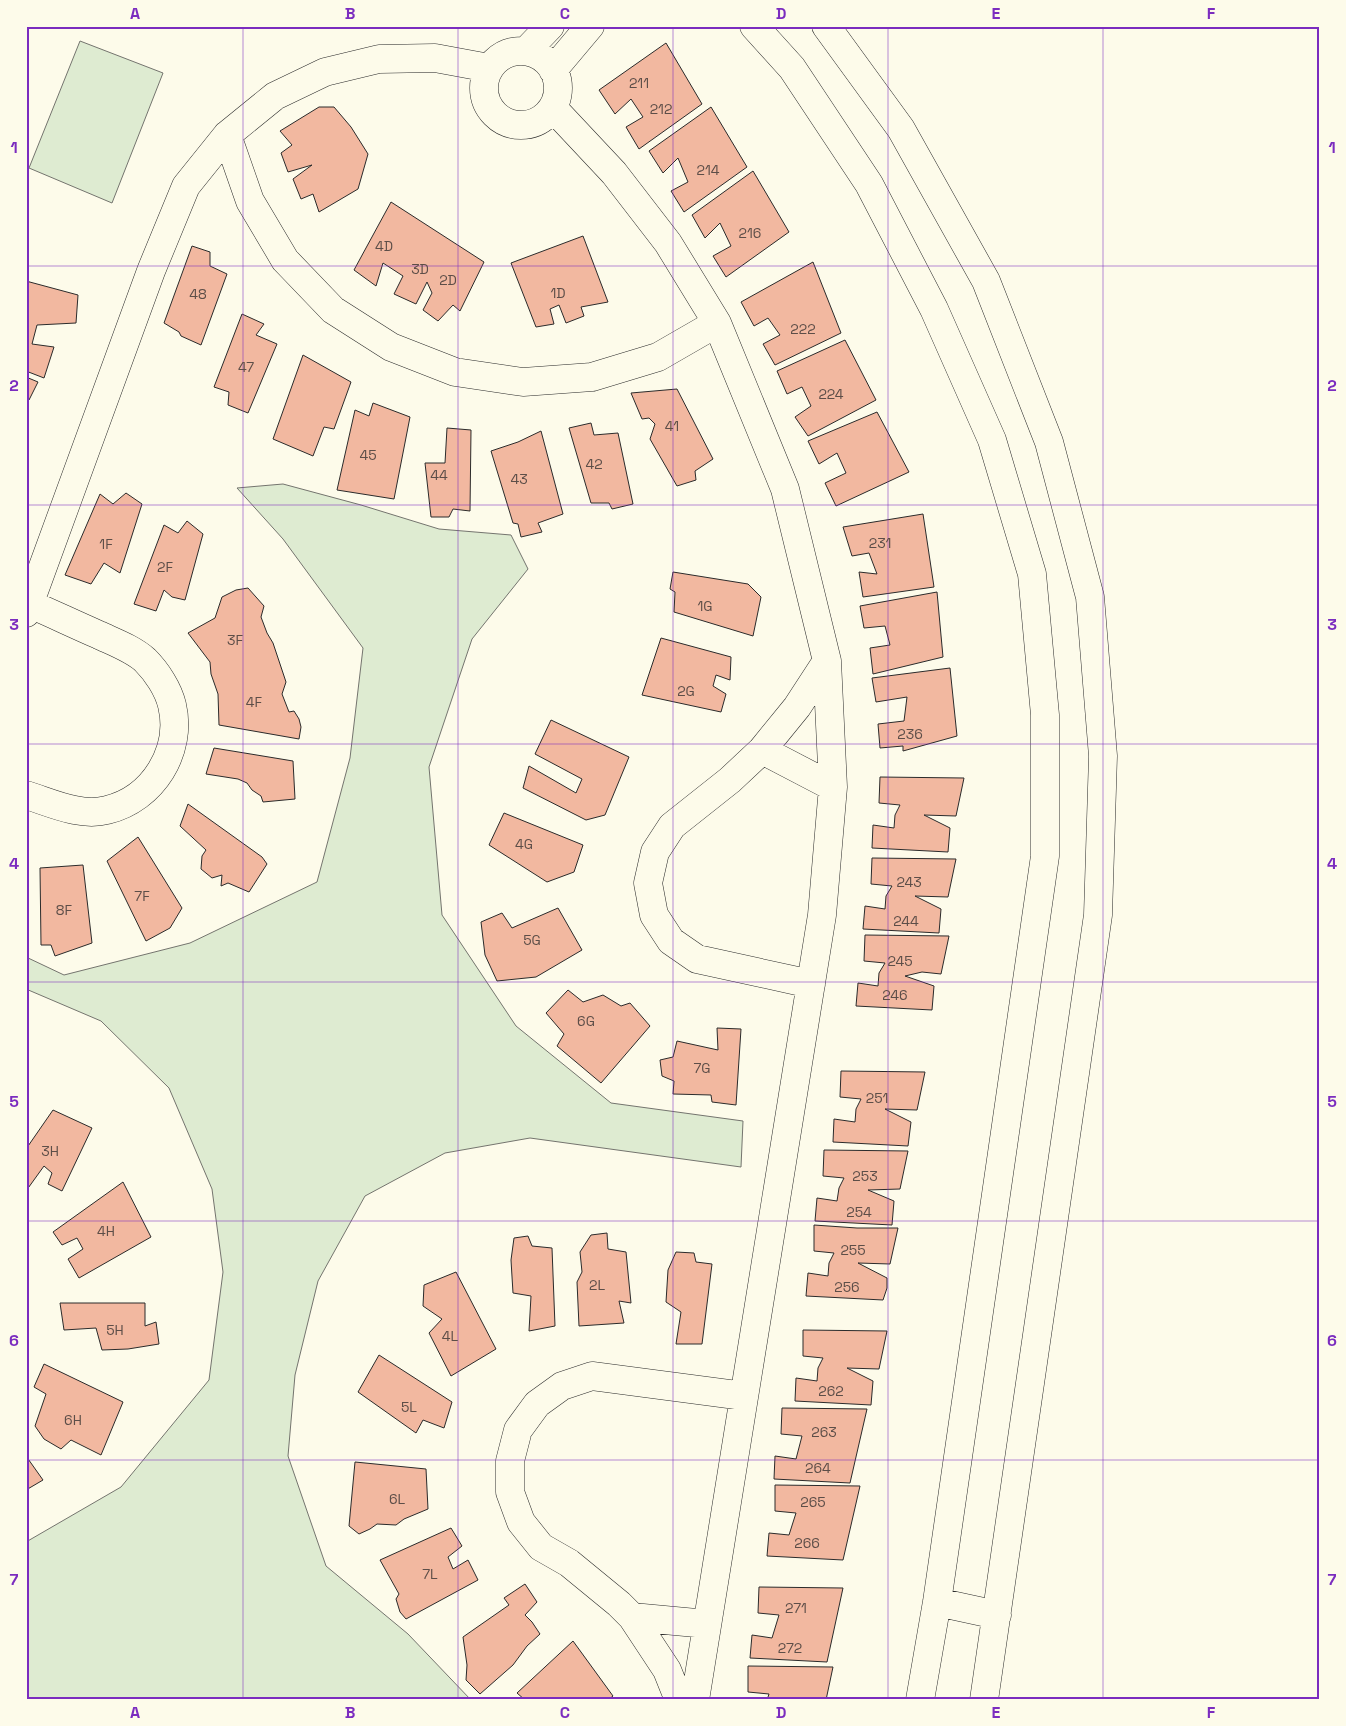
<svg xmlns="http://www.w3.org/2000/svg" width="1346" height="1726" viewBox="0 0 1346 1726" font-family="'Space Grotesk',sans-serif">
  <style>
    .green { fill: #deebd1; stroke: #74746e }
    .building { fill: #f2b8a0; stroke: #2b2b2b }
    .lines { fill: none; stroke-linecap: round; stroke-linejoin: round }
    .minor-casing { stroke: #2b2b2b; stroke-width: 29 }
    .minor { stroke: #fdfbea; stroke-width: 28 }
    .grid { fill: none; stroke: #7b2cbf; stroke-width: 1; stroke-opacity: 0.55 }
    .labels { text-anchor: middle; stroke-width: 4; stroke-linejoin: round; paint-order: stroke }
    .number-label { font-size: 14px; fill: #5d4e48 }
    .neatline { fill: none; stroke: #7b2cbf; stroke-width: 2 }
    .grid-label { font-size: 16px; text-anchor: middle; font-weight: bold; fill: #7b2cbf }
  </style>
  <rect width="100%" height="100%" fill="#fdfbea"/>
  <path class="green" d="M80 41 163 73 112 203 29 168Z
    M283 484 361 505 439 529 511 535 528 569 472 639 429 767 442 915 516 1026 611 1103 743 1121 741 1167 530 1138 445 1153 365 1196 318 1281 295 1375 288 1456 326 1566 408 1634 471 1700H26V1542L121 1487 209 1380 223 1272 212 1189 169 1088 101 1021 26 989V957L64 975 190 943 317 882 350 758 363 648 283 539 237 488Z"/>
  <path class="building" d="M666 43 702 104 639 149 626 127 643 117 631 99 615 114 599 90Z
    M319 107H334L351 127 368 154 358 189 319 212 313 194 301 199 293 179 312 165 288 172 281 153 292 145 280 131Z
    M711 107 747 167 684 212 671 191 688 182 678 158 663 173 649 151Z
    M753 171 789 232 726 277 713 256 731 246 720 223 705 238 692 215Z
    M391 202 484 262 460 311 453 305 438 321 423 310 432 293 427 282 416 304 394 294 403 276 383 263 376 286 354 270Z
    M583 236 608 302 581 307 584 316 566 323 559 305 550 309 554 324 536 327 511 263Z
    M192 246 210 252V266L227 274 201 345 181 336 179 332 164 323Z
    M813 262 841 333 775 365 763 344 780 335 768 318 754 326 741 302Z
    M26 281 78 295 76 323 37 325 32 344 54 347 44 378 26 371Z
    M242 314 264 324 256 335 277 344 248 413 228 405 229 392 214 387Z
    M845 340 876 400 808 436 795 417 811 406 802 387 787 394 777 371Z
    M303 355 351 382 334 429 324 427 313 456 273 439Z
    M26 377 38 382 29 400H26Z
    M677 389 713 459 695 471 696 480 677 486 650 439 655 424 649 418 642 419 631 393Z
    M373 403 410 417 394 499 337 490 355 410 369 416Z
    M877 412 909 472 836 506 825 483 846 473 837 453 819 464 808 441Z
    M591 423 594 435 618 433 633 504 612 509 609 503H591L569 428Z
    M447 428 471 430 470 511 453 509 449 517H431L425 463H445Z
    M541 431 563 514 538 523 542 532 521 537 518 524 513 523 491 451 518 442Z
    M126 493 142 504 120 573 104 563 91 584 65 575 100 494 113 504Z
    M923 514 934 587 863 597 859 572 877 574 869 553 852 556 843 527Z
    M187 521 203 534 185 600 172 597 164 590 156 611 134 604 164 525 178 533Z
    M673 572 748 584 761 597 753 636 674 612 675 592 670 589Z
    M248 588 264 606 261 617 267 633 273 643 286 682 282 694 289 712 294 711 299 719 301 727 299 739 219 725 218 694 211 674 210 662 188 633 215 618 222 597 236 590Z
    M937 592 943 657 873 674 870 648 890 645 885 626 864 628 860 606Z
    M661 638 731 657 730 680 716 675 713 686 726 694 721 712 642 695Z
    M950 668 957 736 903 751V746L880 748 878 724 904 721 907 697 876 702 872 678Z
    M551 720 629 757 605 815 586 820 523 788 529 766 576 793 582 779 535 754Z
    M214 748 293 761 295 799 263 802 261 796 252 790 247 783 238 779 206 774Z
    M880 777 964 778 956 816 924 815 950 828 948 852 872 848 873 825 894 828 895 815 900 805 879 803Z
    M188 804 262 857 267 864 249 892 228 883 221 886 222 875 212 878 201 869 202 856 206 850 180 826Z
    M504 813 583 845 574 872 547 882 489 845Z
    M138 837 182 908 170 928 146 941 107 861Z
    M872 858 956 859 948 897 915 896 941 909 939 933 863 929 865 906 885 909 886 896 892 886 871 884Z
    M83 865 92 943 55 956 51 945H41L40 868Z
    M558 908 582 950 536 977 497 981 485 955 481 922 502 913 512 928Z
    M865 935 949 936 941 974 922 972 905 976 934 986 932 1010 856 1006 858 983 878 986 879 973 885 963 864 961Z
    M568 990 583 1002 603 995 621 1006 630 1003 650 1026 601 1083 557 1046 564 1034 546 1013Z
    M717 1028 741 1029 736 1105 712 1102 711 1095 673 1094 674 1081 662 1076 660 1060 673 1057 677 1041 718 1050Z
    M841 1071 925 1072 917 1110 885 1109 911 1122 908 1146 833 1142 834 1119 855 1122 856 1109 861 1099 840 1097Z
    M53 1110 92 1128 62 1191 48 1184 52 1173 44 1166 26 1191V1149Z
    M824 1150 908 1151 900 1189 868 1190 894 1201 892 1225 815 1221 817 1198 837 1201 839 1188 844 1178 823 1176Z
    M123 1182 151 1237 79 1278 68 1259 83 1249 77 1238 62 1245 53 1232Z
    M814 1225 857 1228H898L890 1264 858 1263 887 1278V1288L883 1300 806 1296 808 1273 828 1276 829 1263 834 1253 814 1251Z
    M607 1233 608 1249 626 1252 631 1303 619 1301 624 1323 579 1326 577 1282 582 1272 580 1252 591 1235Z
    M528 1236 532 1246 552 1248 555 1326 529 1331 531 1296 513 1293 511 1260 514 1238Z
    M676 1252 694 1253 696 1262 712 1264 702 1344H676L681 1312 666 1302 668 1270Z
    M456 1272 496 1349 451 1376 429 1333 442 1319 423 1306 424 1285Z
    M60 1303H145V1326L156 1322 159 1344 128 1349 102 1350 96 1328 64 1330Z
    M803 1330 887 1331 879 1369 847 1368 873 1381 871 1405 795 1401 796 1378 817 1381 818 1368 823 1358 803 1356Z
    M379 1355 452 1402 444 1428 423 1420 416 1433 358 1392Z
    M44 1364 123 1402 101 1455 71 1440 61 1449 44 1439 35 1426 46 1394 34 1387Z
    M782 1408 867 1409 850 1483 774 1479 775 1456 796 1459 802 1436 781 1434Z
    M26 1456 43 1480 26 1490Z
    M355 1462 426 1469 428 1509 404 1519 396 1525 377 1524 370 1529 359 1534 349 1526Z
    M775 1485 860 1486 843 1560 767 1556 769 1533 789 1535 796 1513 775 1511Z
    M451 1528 462 1546 448 1557 453 1569 468 1560 478 1580 406 1619 400 1612 396 1599 399 1594 380 1560Z
    M525 1584 537 1602 525 1615 532 1622 540 1634 527 1646 513 1665 480 1694 466 1680 467 1665 463 1637 509 1605 504 1598Z
    M759 1587 843 1588 827 1662 750 1658 752 1635 772 1638 779 1615 758 1613Z
    M573 1641 613 1696 608 1700H525L517 1693Z
    M748 1666 833 1667 826 1700H767L769 1694 748 1692Z"/>
  <g class="lines">
    <g class="minor-casing">
      <path id="minor" d="M754 26 792 68 869 184 934 309 992 440 1032 574 1045 715V856L937 1602 920 1700
        M826 26 901 129 986 281 1049 442 1090 597 1103 756 1098 915 984 1700
        M484 88a37 37 0 1 1 74 0a37 37 0 1 1-74 0Z
        M526 51 550 26
        M553 70 590 26
        M553 108 614 173 668 243 717 323 785 489 827 661 833 787 822 915 695 1700
        M227 135 250 201 285 260 333 310 391 347 455 372 523 382 592 377 658 357 717 323
        M26 613 151 271 186 186 227 135 275 96 325 72 379 59 435 58 489 68
        M762 750 833 787
        M26 795C52 803 80 817 107 810 153 799 183 751 172 705 168 689 157 672 145 660 133 649 114 642 99 635 76 625 53 614 30 604
        M811 984 697 959 671 941 654 915 648 883 655 852 672 826 730 780 762 750 797 707 827 661
        M937 1602 997 1615
        M632 1617 707 1624
        M679 1700 667 1670 632 1617 619 1604 569 1563 541 1547 521 1522 510 1492V1461L518 1430 537 1404 562 1386 592 1376 744 1396"/>
    </g>
    <use href="#minor" class="minor"/>
  </g>
  <path class="grid" d="M243 26V1700M458 26V1700M673 26V1700M888 26V1700M1103 26V1700M26 266H1320M26 505H1320M26 744H1320M26 982H1320M26 1221H1320M26 1460H1320"/>
  <g class="labels">
    <g class="number-label">
      <text x="639" y="88">211</text>
      <text x="661" y="114">212</text>
      <text x="708" y="175">214</text>
      <text x="750" y="238">216</text>
      <text x="384" y="251">4D</text>
      <text x="420" y="274">3D</text>
      <text x="448" y="285">2D</text>
      <text x="558" y="298">1D</text>
      <text x="198" y="299">48</text>
      <text x="803" y="334">222</text>
      <text x="246" y="372">47</text>
      <text x="831" y="399">224</text>
      <text x="672" y="431">41</text>
      <text x="368" y="460">45</text>
      <text x="594" y="469">42</text>
      <text x="439" y="480">44</text>
      <text x="519" y="484">43</text>
      <text x="880" y="548">231</text>
      <text x="106" y="549">1F</text>
      <text x="165" y="572">2F</text>
      <text x="705" y="611">1G</text>
      <text x="235" y="645">3F</text>
      <text x="686" y="696">2G</text>
      <text x="254" y="707">4F</text>
      <text x="910" y="739">236</text>
      <text x="524" y="849">4G</text>
      <text x="909" y="887">243</text>
      <text x="142" y="901">7F</text>
      <text x="64" y="915">8F</text>
      <text x="906" y="926">244</text>
      <text x="532" y="945">5G</text>
      <text x="900" y="966">245</text>
      <text x="895" y="1000">246</text>
      <text x="586" y="1026">6G</text>
      <text x="702" y="1073">7G</text>
      <text x="877" y="1103">251</text>
      <text x="50" y="1156">3H</text>
      <text x="865" y="1181">253</text>
      <text x="859" y="1217">254</text>
      <text x="106" y="1236">4H</text>
      <text x="853" y="1255">255</text>
      <text x="597" y="1290">2L</text>
      <text x="847" y="1292">256</text>
      <text x="115" y="1335">5H</text>
      <text x="450" y="1341">4L</text>
      <text x="831" y="1396">262</text>
      <text x="409" y="1412">5L</text>
      <text x="73" y="1425">6H</text>
      <text x="824" y="1437">263</text>
      <text x="818" y="1473">264</text>
      <text x="397" y="1504">6L</text>
      <text x="813" y="1507">265</text>
      <text x="807" y="1548">266</text>
      <text x="430" y="1579">7L</text>
      <text x="796" y="1613">271</text>
      <text x="790" y="1653">272</text>
    </g>
  </g>
  <rect width="1346" height="1726" fill="none" stroke="#fdfbea" stroke-width="55"/>
  <rect x="28" y="28" width="1290" height="1670" class="neatline"/>
  <g class="grid-label">
    <text x="135" y="19">A</text>
    <text x="350" y="19">B</text>
    <text x="565" y="19">C</text>
    <text x="781" y="19">D</text>
    <text x="996" y="19">E</text>
    <text x="1211" y="19">F</text>
    <text x="14" y="153">1</text>
    <text x="1332" y="153">1</text>
    <text x="14" y="391">2</text>
    <text x="1332" y="391">2</text>
    <text x="14" y="630">3</text>
    <text x="1332" y="630">3</text>
    <text x="14" y="869">4</text>
    <text x="1332" y="869">4</text>
    <text x="14" y="1107">5</text>
    <text x="1332" y="1107">5</text>
    <text x="14" y="1346">6</text>
    <text x="1332" y="1346">6</text>
    <text x="14" y="1585">7</text>
    <text x="1332" y="1585">7</text>
    <text x="135" y="1718">A</text>
    <text x="350" y="1718">B</text>
    <text x="565" y="1718">C</text>
    <text x="781" y="1718">D</text>
    <text x="996" y="1718">E</text>
    <text x="1211" y="1718">F</text>
  </g>
</svg>
